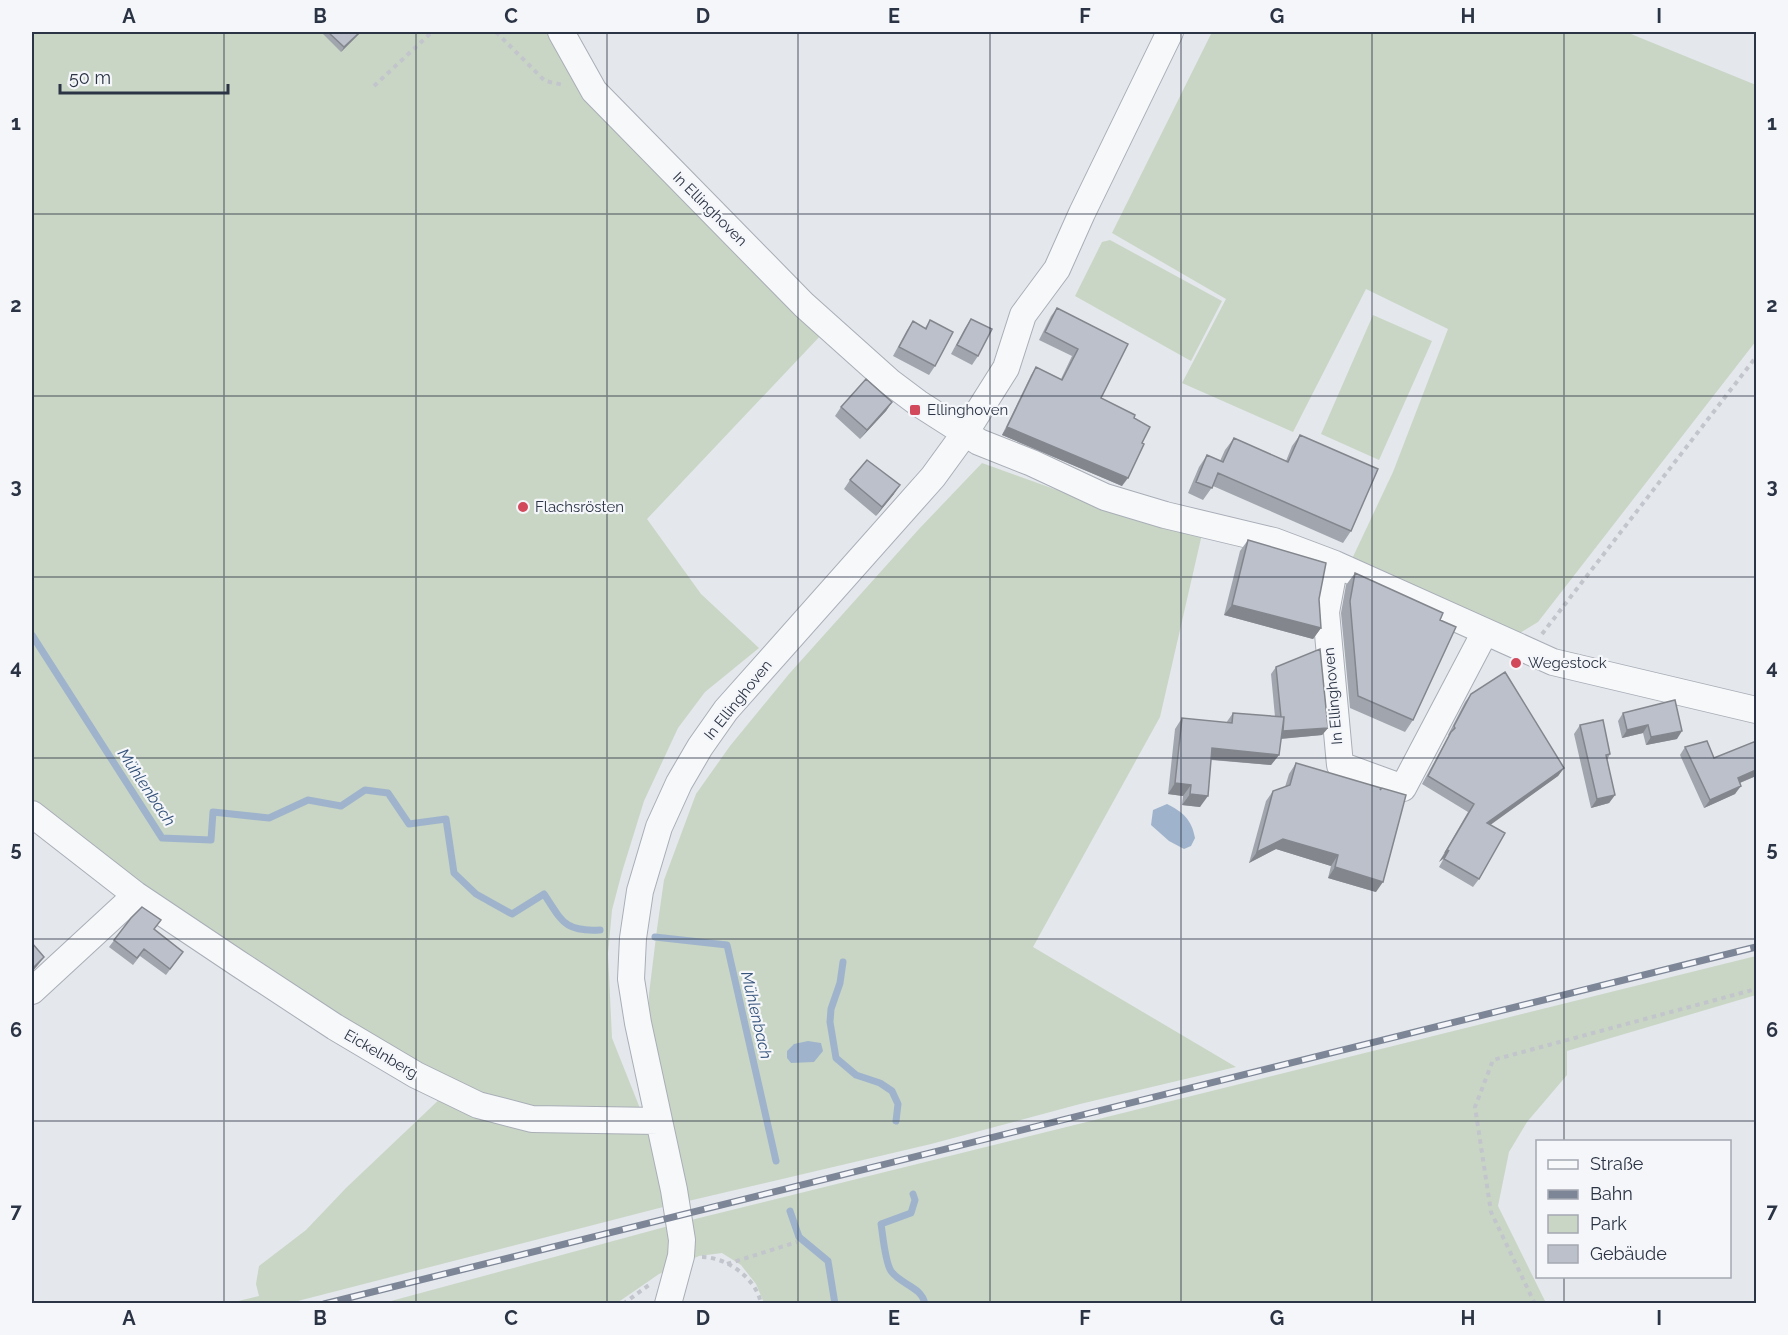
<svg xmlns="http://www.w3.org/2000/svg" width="1788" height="1335" viewBox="0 0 1788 1335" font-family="Raleway,sans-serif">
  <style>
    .green { fill: #c9d6c5 }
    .water { fill: #9fb4cc }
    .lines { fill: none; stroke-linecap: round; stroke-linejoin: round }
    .stream { stroke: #9fb4cc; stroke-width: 7 }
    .minor-casing { stroke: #a9aeb7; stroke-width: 28 }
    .path { stroke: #c2c5cb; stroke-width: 4; stroke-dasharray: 4.5 4.5; stroke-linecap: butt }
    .minor { stroke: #f7f8fa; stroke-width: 26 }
    .rail-casing { stroke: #7d8696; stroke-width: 7 }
    .rail { stroke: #f4f6f9; stroke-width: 4.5; stroke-dasharray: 14; stroke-linecap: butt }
    .wall { fill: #a1a5ae }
    .shaded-wall { fill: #83868d }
    .building { fill: #bbc0ca; stroke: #83868d; stroke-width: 1.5 }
    .grid { fill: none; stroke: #2b3445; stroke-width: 1.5; stroke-opacity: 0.55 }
    .poi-dot { fill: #d1495b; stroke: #f4f6f9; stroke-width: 2 }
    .labels { text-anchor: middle; stroke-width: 4.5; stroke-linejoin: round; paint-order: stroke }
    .street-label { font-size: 15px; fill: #2b3445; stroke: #f4f6f9 }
    .poi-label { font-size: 15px; fill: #2b3445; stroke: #f4f6f9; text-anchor: start }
    .water-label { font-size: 16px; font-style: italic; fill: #34527a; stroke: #f4f6f9 }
    .neatline { fill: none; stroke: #2b3445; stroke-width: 2 }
    .grid-label { font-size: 20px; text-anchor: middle; font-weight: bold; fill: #2b3445 }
  </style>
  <rect width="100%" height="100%" fill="#e4e7ec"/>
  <path class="green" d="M32 32H548L567 67 823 333 647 519 701 594 759 648 705 692 678 728 644 801 622 872 612 910 608 954 612 1038 647 1126 649 994 657 929 664 880 696 794 730 746 789 674 919 529 982 463 1132 517 1202 534 1160 717 1033 947 1236 1067 1080 1104 931 1144 667 1206 290 1303H230L259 1296 256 1284 259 1266 306 1230 346 1188 444 1095 178 919 32 802Z
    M1212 32H1626L1756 85V341L1538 622 1515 636 1351 561 1393 472 1448 329 1366 289 1293 432 1182 383 1226 299 1112 233Z
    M1110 240 1222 301 1191 361 1075 296 1102 242Z
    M1373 315 1432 341 1379 460 1321 434Z
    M1756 956V995L1567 1051V1075L1527 1122 1509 1152 1498 1206 1546 1303H764L756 1284 741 1265 722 1253 699 1256 659 1274 617 1303 380 1304 687 1221Z"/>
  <path class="water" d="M1167 804C1183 812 1192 820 1195 838L1191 846 1184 849 1169 841 1151 825 1153 810Z
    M808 1041 821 1043 823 1051 814 1062 791 1063 787 1058V1051L794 1044Z"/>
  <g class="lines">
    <path class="stream" d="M32 635 162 838 211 840 213 812 269 818 308 800 341 806 365 790 388 793 409 824 446 819 454 873 476 894 512 914 544 894C562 921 564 932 600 930
      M655 937 727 945 776 1161
      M843 962 840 983 831 1009 830 1022 836 1058 856 1075 880 1083 892 1091 898 1104 896 1121
      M913 1194 915 1200 911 1213 881 1224C883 1236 885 1262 891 1271 901 1285 921 1286 925 1304
      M790 1211 799 1237 828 1261 835 1304"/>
    <g class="minor-casing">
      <path id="minor" d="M561 32 594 91 804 305 890 382 918 403 979 442 1032 463 1105 497 1165 515 1274 541 1335 564 1553 662 1756 710
        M1335 564 1326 612 1340 765 1403 788 1485 632
        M32 814 136 895 236 962 335 1027 416 1075 478 1105 532 1119 659 1121
        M32 991 136 895
        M668 1304 681 1256 682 1240 674 1190 638 1023 631 979 633 938 640 891 659 827 679 783 700 747 726 710 933 477 965 433 1006 368 1023 315 1057 269 1082 213 1170 32"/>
    </g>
    <path class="path" d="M496 32 545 81 564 85
      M374 86 432 32
      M1542 634 1756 357
      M702 1257C727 1257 757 1279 761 1304
      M727 1264 797 1242
      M623 1304 649 1285
      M1535 1304 1491 1212 1475 1107 1493 1060 1756 989"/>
    <use href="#minor" class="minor"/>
    <g class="rail-casing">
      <path id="rail" d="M324 1304 1756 947"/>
    </g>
    <use href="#rail" class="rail"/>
  </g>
  <path class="wall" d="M321 32H361L341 52Z
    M1057 308 1128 344 1101 398 1134 418 1122 486 1002 435 1031 375 1036 367 1061 379 1072 356 1039 340 1051 316Z
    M971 319 978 356 972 365 951 354 965 328Z
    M930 320 935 366 929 375 893 356 907 330 913 321 925 328Z
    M892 402 886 411 860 439 835 416 841 407Z
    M1300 435 1351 531 1343 543 1213 486 1203 500 1188 493 1199 467 1207 455 1220 461 1225 450 1234 438 1286 461 1292 446Z
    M850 480 894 494 876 516 844 489Z
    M1248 540 1319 599 1321 628 1313 639 1224 615 1240 551Z
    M1355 573 1440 620 1413 720 1405 732 1350 708 1341 613 1346 585Z
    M1276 667 1328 728 1322 735 1281 739 1279 755 1271 765 1211 760 1200 807 1182 805 1183 796 1168 794 1175 729 1182 718 1226 723 1233 713 1275 717 1271 674Z
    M1471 694 1564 768 1558 776 1490 824 1479 879 1473 887 1439 867 1444 858 1439 862 1468 812 1422 784 1449 735H1448L1465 702Z
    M1623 713 1677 739 1646 745 1643 733 1622 738 1618 721Z
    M1580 725 1610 754 1607 760 1615 795 1609 803 1591 808 1574 734Z
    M1685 747 1714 758 1756 776 1740 783 1735 794 1704 808 1680 755Z
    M1296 763 1376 892 1328 878 1331 866 1276 849 1249 863 1266 801 1273 791 1285 787 1289 774Z
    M131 918 154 929 183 952 166 975 140 956 133 965 109 947Z"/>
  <path class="shaded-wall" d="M361 32 341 52 344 47Z
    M892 402 886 411 860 439 867 430Z
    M1007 427 1128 478 1122 486 1002 435Z
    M900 485 894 494 876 516 882 507Z
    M1232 605 1321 628 1313 639 1224 615Z
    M1648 725 1643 733 1622 738 1627 730Z
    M1328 728 1322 735 1278 739 1283 731Z
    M1682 731 1677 739 1646 745 1651 737Z
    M1212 748 1279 755 1271 765 1204 759Z
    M1564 768 1558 776 1482 831 1487 823Z
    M1756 770V776L1732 786 1738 778Z
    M1175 783 1191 785 1183 796 1168 794Z
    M1741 786 1735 794 1704 808 1710 800Z
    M1190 794 1208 796 1200 807 1182 805Z
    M1615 795 1609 803 1591 808 1597 799Z
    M1283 839 1338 855 1331 866 1276 849 1249 863 1257 852Z
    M1449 850 1444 858 1439 862 1445 853Z
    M1335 867 1383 882 1376 892 1328 878Z
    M44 957 38 965 32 972V969Z"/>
  <path class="building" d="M328 32H360L344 47Z
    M1057 308 1128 344 1101 398 1135 415 1134 418 1150 427 1142 443 1144 444 1128 478 1007 427 1036 367 1062 380 1078 349 1045 332Z
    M971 319 992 329 978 356 957 345Z
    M930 320 953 332 935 366 899 347 913 321 926 329Z
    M866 379 892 402 867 430 841 407Z
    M1300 435 1378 469 1351 531 1218 473 1212 488 1196 482 1207 455 1223 462 1234 438 1288 462Z
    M867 460 900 485 882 507 850 480Z
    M1248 540 1326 563 1319 599 1321 628 1232 605Z
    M1355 573 1443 613 1440 620 1456 627 1413 720 1358 696 1350 601Z
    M1320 649 1328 728 1283 731 1284 717H1281L1276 667Z
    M1505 672 1564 768 1487 823 1505 833 1479 879 1444 859 1449 850 1445 853 1474 804 1428 776 1451 732 1455 728 1454 726 1471 694Z
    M1675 700 1682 731 1651 737 1648 725 1627 730 1623 713Z
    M1233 713 1284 717 1279 755 1212 748 1208 796 1190 794 1191 785 1175 783 1182 718 1232 723Z
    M1603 720 1610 754 1606 755 1615 795 1597 799 1580 725Z
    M1707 741 1714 758 1756 741V770L1738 778 1741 786 1710 800 1685 747Z
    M1296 763 1381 788 1380 790 1382 788 1406 795 1383 882 1335 867 1338 855 1283 839 1257 852 1273 791 1290 785Z
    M142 907 161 920 154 929 183 952 170 969 144 949 137 958 114 940 131 918Z
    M32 943 44 957 32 969Z"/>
  <path class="grid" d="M224 32V1304M416 32V1304M607 32V1304M798 32V1304M990 32V1304M1181 32V1304M1372 32V1304M1564 32V1142M32 214H1756M32 396H1756M32 577H1756M32 758H1756M32 939H1756M32 1121H1756M1564 1276V1304"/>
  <g class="poi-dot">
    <rect x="909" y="404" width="12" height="12" rx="3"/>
    <circle cx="523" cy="507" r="6"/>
    <circle cx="1516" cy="663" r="6"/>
  </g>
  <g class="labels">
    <g class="street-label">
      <text transform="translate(710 209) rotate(45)" y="5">In Ellinghoven</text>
      <text transform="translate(1333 696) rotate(-95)" y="5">In Ellinghoven</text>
      <text transform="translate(738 700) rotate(-51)" y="5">In Ellinghoven</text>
      <text transform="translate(381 1054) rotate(30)" y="5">Eickelnberg</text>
    </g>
    <g class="poi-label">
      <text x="927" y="415">Ellinghoven</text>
      <text x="535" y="512">Flachsrösten</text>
      <text x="1528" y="668">Wegestock</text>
    </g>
    <g class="water-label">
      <text transform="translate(147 787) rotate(56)" y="6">Mühlenbach</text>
      <text transform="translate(757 1015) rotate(77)" y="6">Mühlenbach</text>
    </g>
  </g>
  <rect width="1788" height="1335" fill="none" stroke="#f4f6f9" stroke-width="66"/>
  <rect x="1536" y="1140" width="195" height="138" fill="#f4f6f9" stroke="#a4a8b1" stroke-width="1.5"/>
  <rect x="1548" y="1160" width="30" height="9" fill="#f7f8fa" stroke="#a4a8b1" stroke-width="1.5"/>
  <text x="1590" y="1170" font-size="18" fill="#2b3445">Straße</text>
  <rect x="1548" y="1190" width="30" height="9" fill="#7d8696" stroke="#a4a8b1" stroke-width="1.5"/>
  <text x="1590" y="1200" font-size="18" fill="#2b3445">Bahn</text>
  <rect x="1548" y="1215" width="30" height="18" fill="#c9d6c5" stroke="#a4a8b1" stroke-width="1.5"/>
  <text x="1590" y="1230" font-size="18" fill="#2b3445">Park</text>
  <rect x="1548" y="1245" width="30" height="18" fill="#bbc0ca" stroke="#a4a8b1" stroke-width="1.5"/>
  <text x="1590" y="1260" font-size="18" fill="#2b3445">Gebäude</text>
  <path d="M60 84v9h168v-9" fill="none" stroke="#2b3445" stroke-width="3"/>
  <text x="69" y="84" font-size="18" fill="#2b3445" stroke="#f4f6f9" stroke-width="4.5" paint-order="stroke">50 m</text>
  <rect x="33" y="33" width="1722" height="1269" class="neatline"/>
  <g class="grid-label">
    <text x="129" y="23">A</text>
    <text x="320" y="23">B</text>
    <text x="511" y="23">C</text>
    <text x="703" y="23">D</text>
    <text x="894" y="23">E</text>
    <text x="1085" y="23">F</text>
    <text x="1277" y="23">G</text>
    <text x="1468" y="23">H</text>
    <text x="1659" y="23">I</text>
    <text x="16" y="130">1</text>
    <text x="1772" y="130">1</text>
    <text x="16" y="312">2</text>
    <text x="1772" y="312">2</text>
    <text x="16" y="493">3</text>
    <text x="1772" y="493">3</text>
    <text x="16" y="674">4</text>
    <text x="1772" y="674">4</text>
    <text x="16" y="856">5</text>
    <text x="1772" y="856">5</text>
    <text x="16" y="1037">6</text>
    <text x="1772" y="1037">6</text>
    <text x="16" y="1218">7</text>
    <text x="1772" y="1218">7</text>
    <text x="129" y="1325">A</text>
    <text x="320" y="1325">B</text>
    <text x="511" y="1325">C</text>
    <text x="703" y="1325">D</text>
    <text x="894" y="1325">E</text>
    <text x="1085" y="1325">F</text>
    <text x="1277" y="1325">G</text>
    <text x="1468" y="1325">H</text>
    <text x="1659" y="1325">I</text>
  </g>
</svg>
